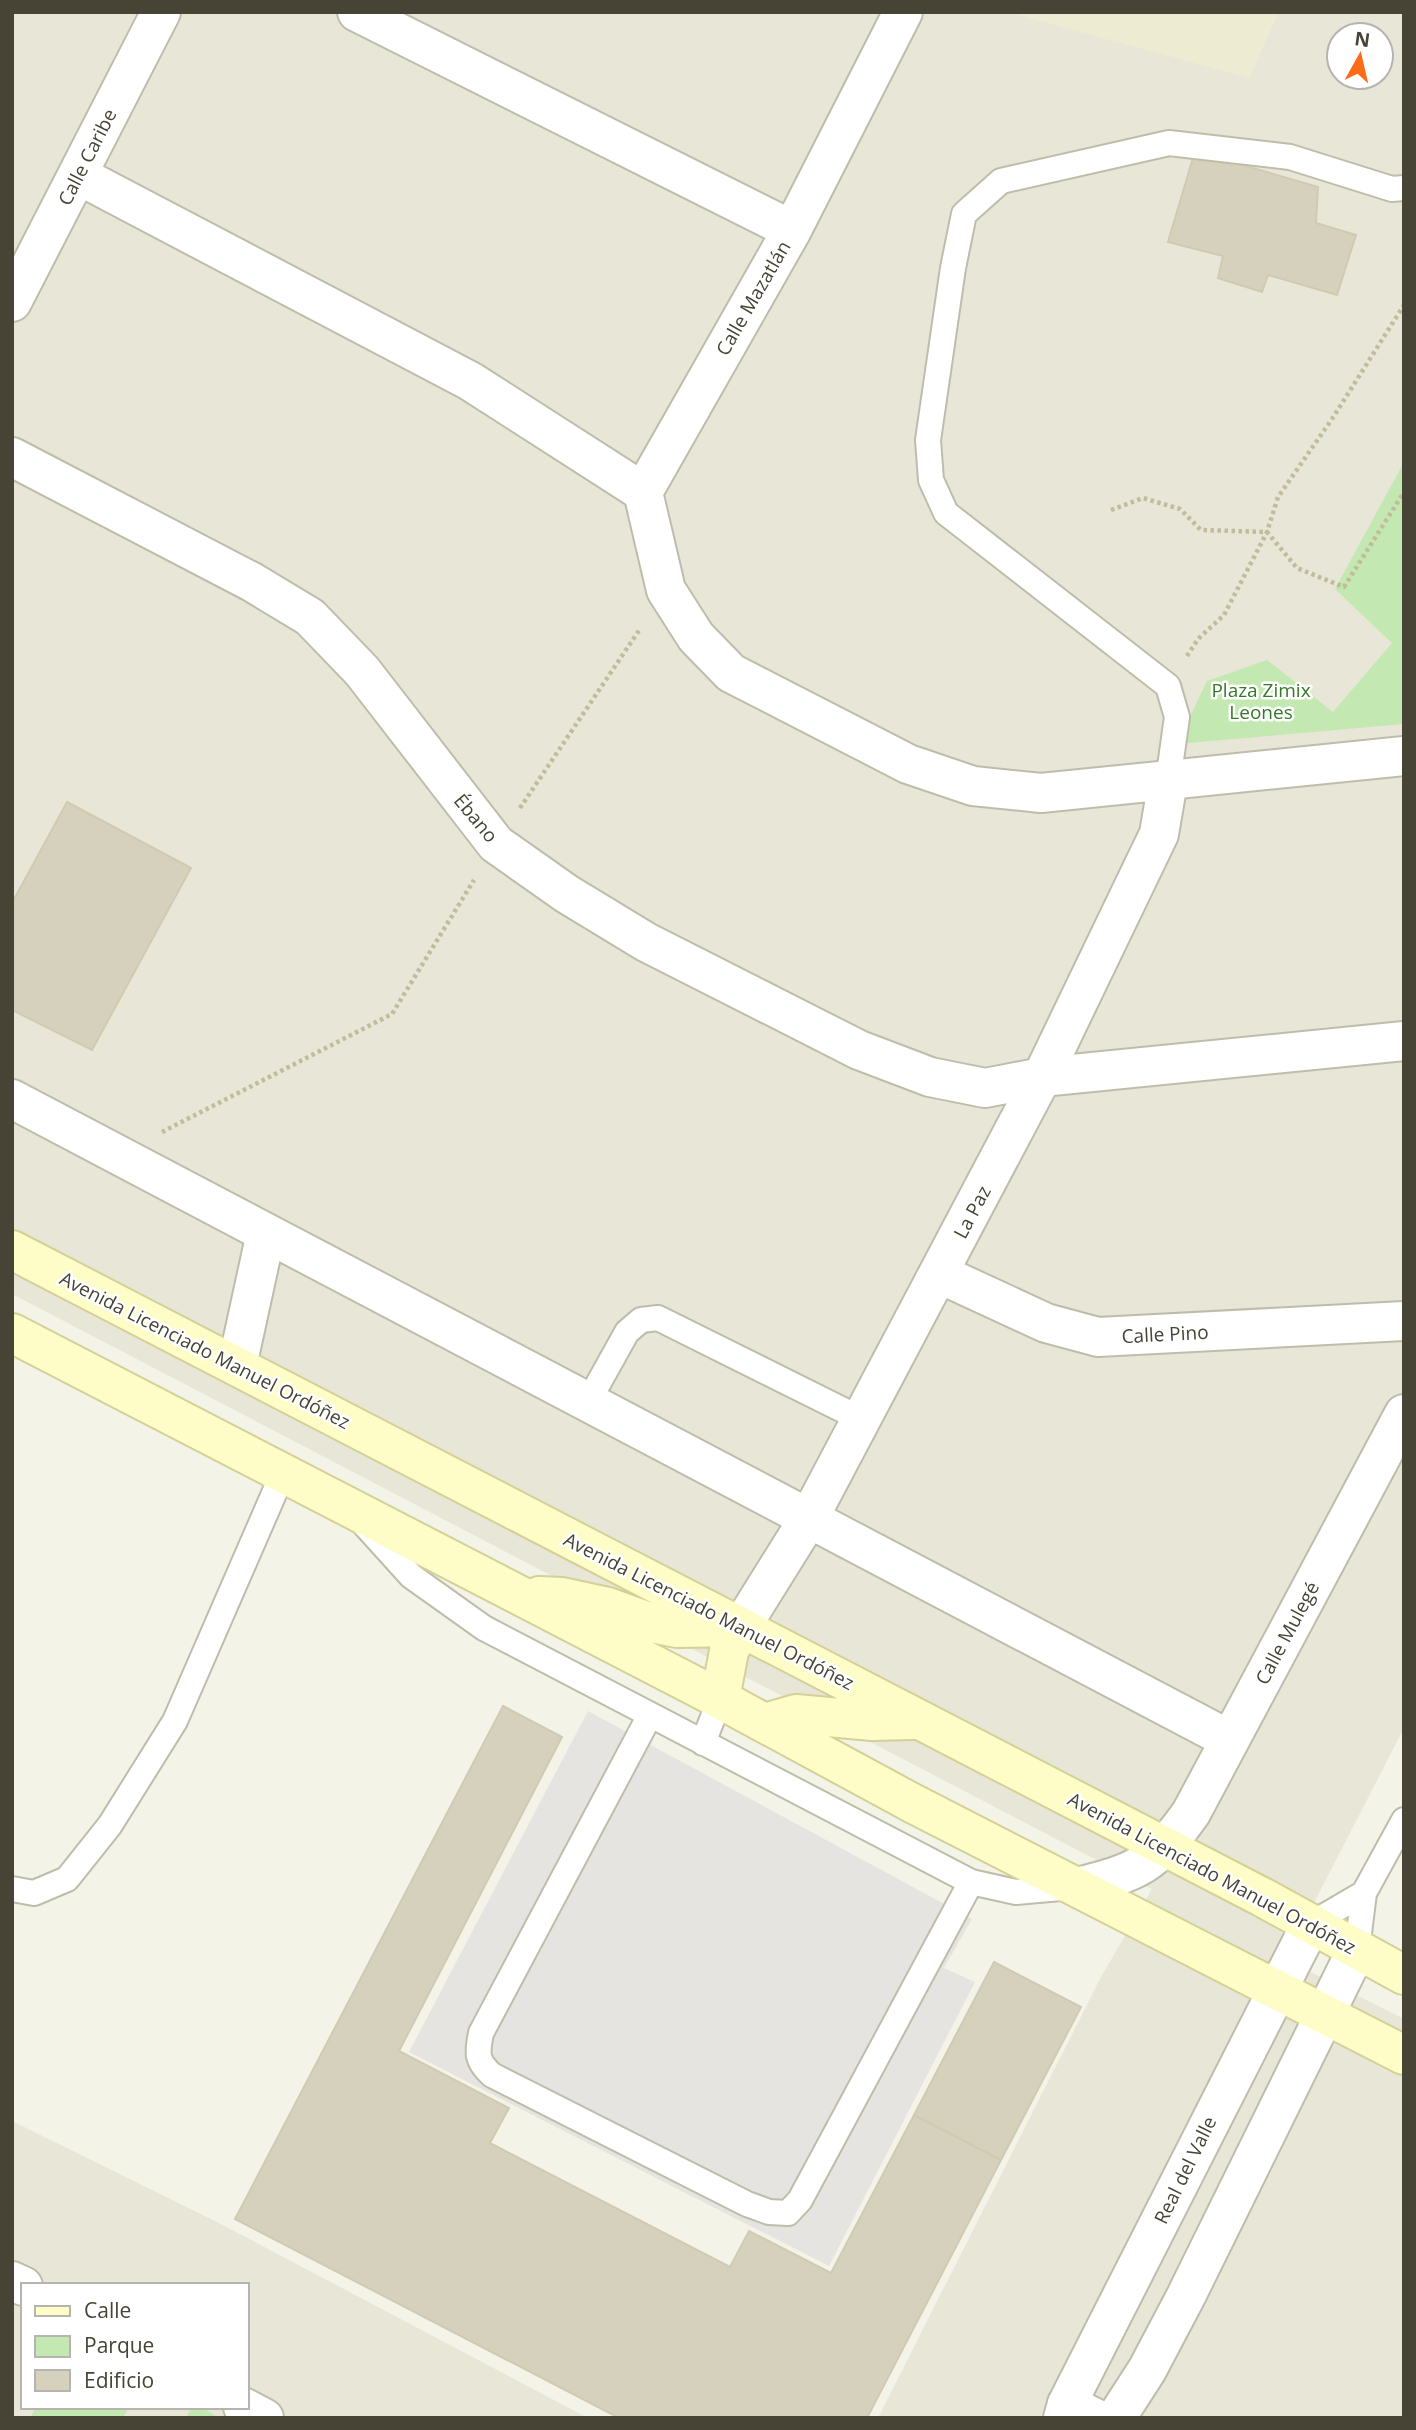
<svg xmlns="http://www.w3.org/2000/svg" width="1416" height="2430" viewBox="0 0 1416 2430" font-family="'Open Sans',sans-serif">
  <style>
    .residential { fill: #e8e6d6; fill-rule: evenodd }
    .education { fill: #edebd2 }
    .green { fill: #c3e8b1 }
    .parking { fill: #e5e4e0 }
    .building { fill: #d6d1bd; stroke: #d0cbb0; stroke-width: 2 }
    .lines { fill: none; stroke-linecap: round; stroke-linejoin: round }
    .service-casing { stroke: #bfbdaa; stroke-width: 28 }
    .minor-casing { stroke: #bfbdaa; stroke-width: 42 }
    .tertiary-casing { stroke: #bfbdaa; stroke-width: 42 }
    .secondary-casing { stroke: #d4d198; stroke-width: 42 }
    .path { stroke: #c1bc9b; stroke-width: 4.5; stroke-dasharray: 3.5 3.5; stroke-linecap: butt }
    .service { stroke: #fff; stroke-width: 24 }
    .minor { stroke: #fff; stroke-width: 38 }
    .tertiary { stroke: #fff; stroke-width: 38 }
    .secondary { stroke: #fffdc7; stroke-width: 38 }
    .labels { text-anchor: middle; stroke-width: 5; stroke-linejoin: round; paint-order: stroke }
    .street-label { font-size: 19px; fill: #474436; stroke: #fff }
    .park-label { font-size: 19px; fill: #367a29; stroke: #fff }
  </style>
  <rect width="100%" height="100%" fill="#f4f3e8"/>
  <path class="residential" d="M12 12H1404V1728L1285 1959 1404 2019V2418H878L1101 1977 1152 1889 12 1294ZM1339 35H1381V77H1339Z
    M12 2121 219 2223 588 2418H12ZM23 2285H247V2407H23Z"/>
  <path class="education" d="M1008 12H1279L1249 78Z"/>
  <path class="green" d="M1404 462V724L1177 744 1207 681 1267 660 1333 712 1392 643 1335 589Z
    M36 2407H129L123 2418H30Z
    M192 2407H201L219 2418H186Z"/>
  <path class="parking" d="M588 1711 972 1919 944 1968 975 1982 829 2266 409 2052Z"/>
  <path class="building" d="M1195 151 1318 187 1316 223 1356 235 1337 295 1268 275 1262 292 1218 278 1223 256 1168 242Z
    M67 802 191 868 92 1050 12 1010V903Z
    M503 1706 562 1737 399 2051 509 2108 490 2143 730 2267 749 2231 831 2273 914 2115 1001 2160 867 2418H619L235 2219Z
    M994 1962 1081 2007 1001 2160 914 2115Z"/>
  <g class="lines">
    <g class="service-casing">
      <path id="service" d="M1168 781 1177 717 1168 686 946 513 931 480 928 440 953 268 964 214 1001 181 1169 143 1290 157 1392 189 1404 188
        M588 1402 627 1332 641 1320 658 1318 863 1420
        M364 1524 411 1576 484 1628 971 1882 1016 1892 1072 1887
        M650 1715 481 2033C477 2053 476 2061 492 2075L747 2204 769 2212 788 2213 800 2200 971 1882
        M703 1743 720 1699
        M12 1889 34 1893 67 1879 110 1825 175 1721 283 1473
        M1311 1924 1364 1893
        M1357 1949 1364 1893 1404 1820"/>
    </g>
    <g class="minor-casing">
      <path id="minor" d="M357 12 792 230
        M903 12 792 230 643 492 666 590 696 637 731 673 908 764 973 786 1041 793 1404 756
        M78 175 470 381 643 492
        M12 302 161 12
        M12 457 252 582 310 617 362 671 496 844 567 894 646 942 859 1050 930 1077 985 1088 1042 1077 1404 1041
        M12 1099 1230 1740
        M940 1274 1046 1323 1098 1337 1404 1321
        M237 1366 266 1233
        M741 1627 809 1518 1042 1077 1159 834 1168 781
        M1078 1887C1139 1871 1153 1866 1191 1813L1404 1414
        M12 2281 23 2286
        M1067 2404 1095 2418
        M243 2407 264 2418"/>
    </g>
    <g class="tertiary-casing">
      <path id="tertiary" d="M1063 2418 1067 2404 1311 1924
        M1116 2418 1147 2370 1186 2296 1357 1949"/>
    </g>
    <g class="secondary-casing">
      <path id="secondary" d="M12 1250 1262 1897 1404 1975
        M12 1333 720 1699 914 1804 1404 2055
        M539 1596 562 1597 608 1607 652 1623 677 1628 741 1627 729 1651 720 1699
        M765 1723 796 1714 872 1721 913 1720"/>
    </g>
    <path class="path" d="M1111 510 1143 498 1180 509 1201 530 1267 532 1297 568 1344 587 1404 492
      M1187 656 1198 639 1224 615 1267 532 1278 497 1332 419 1404 305
      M520 808 640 629
      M162 1132 392 1014 474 880"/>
    <use href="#service" class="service"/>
    <use href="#minor" class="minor"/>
    <use href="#tertiary" class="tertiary"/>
    <use href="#secondary" class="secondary"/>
  </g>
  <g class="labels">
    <g class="street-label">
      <text transform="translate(87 157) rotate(-63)" y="7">Calle Caribe</text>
      <text transform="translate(753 298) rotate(-60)" y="7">Calle Mazatlán</text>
      <text transform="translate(476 818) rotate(50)" y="7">Ébano</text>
      <text transform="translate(972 1212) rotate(-62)" y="7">La Paz</text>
      <text transform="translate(1165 1334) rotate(-3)" y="7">Calle Pino</text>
      <text transform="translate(205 1350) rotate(27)" y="7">Avenida Licenciado Manuel Ordóñez</text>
      <text transform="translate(709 1611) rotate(27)" y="7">Avenida Licenciado Manuel Ordóñez</text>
      <text transform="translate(1287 1633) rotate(-62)" y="7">Calle Mulegé</text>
      <text transform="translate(1212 1873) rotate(28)" y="7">Avenida Licenciado Manuel Ordóñez</text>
      <text transform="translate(1185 2170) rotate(-64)" y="7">Real del Valle</text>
    </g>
    <g class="park-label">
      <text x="1261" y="697">Plaza Zimix<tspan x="1261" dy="22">Leones</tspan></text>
    </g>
  </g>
  <rect width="1416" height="2430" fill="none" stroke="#474436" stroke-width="28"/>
  <rect x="21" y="2283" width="228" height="126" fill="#ffffff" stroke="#b5b4af" stroke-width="2"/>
  <rect x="35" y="2306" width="35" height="10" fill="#fffdc7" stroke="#b5b4af" stroke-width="2"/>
  <text x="84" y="2318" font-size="21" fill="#474436">Calle</text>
  <rect x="35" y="2336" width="35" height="21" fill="#c3e8b1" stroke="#b5b4af" stroke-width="2"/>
  <text x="84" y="2353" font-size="21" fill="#474436">Parque</text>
  <rect x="35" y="2370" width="35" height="21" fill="#d6d1bd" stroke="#b5b4af" stroke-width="2"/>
  <text x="84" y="2388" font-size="21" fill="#474436">Edificio</text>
  <g transform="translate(1360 56) rotate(8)"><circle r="33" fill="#ffffff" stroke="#b5b4af" stroke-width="2"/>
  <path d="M0-5L12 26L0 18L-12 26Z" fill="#fa6c19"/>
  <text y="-10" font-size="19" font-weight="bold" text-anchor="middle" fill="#474436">N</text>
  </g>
</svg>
